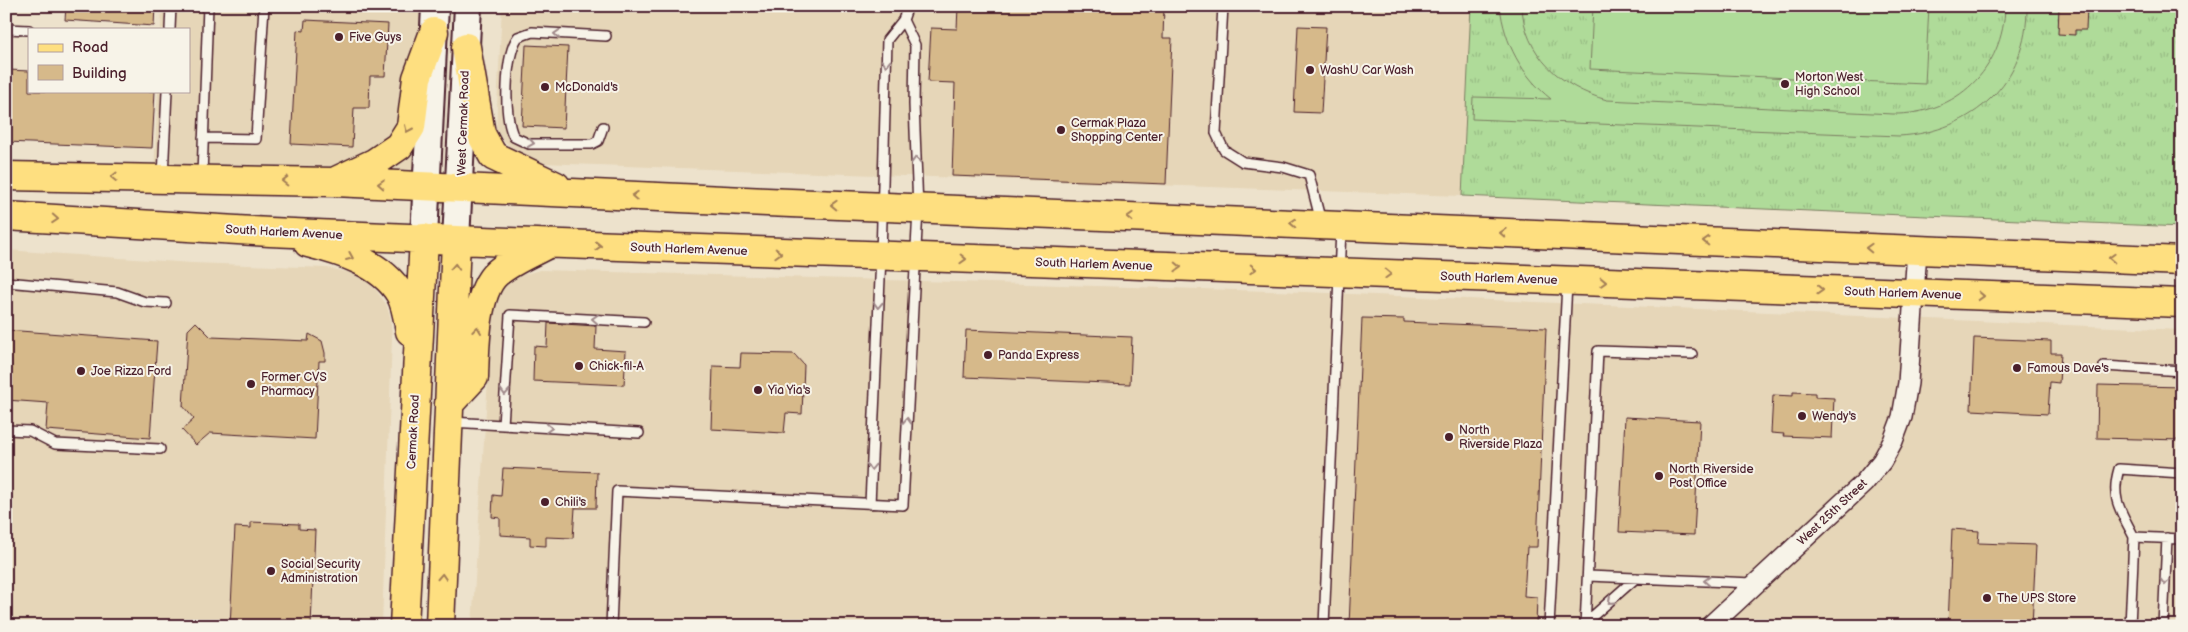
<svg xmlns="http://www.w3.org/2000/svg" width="2188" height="632" viewBox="0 0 2188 632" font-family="'Balsamiq Sans',sans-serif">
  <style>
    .built { fill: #e6d6b8 }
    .grass { fill: url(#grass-tufts); stroke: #7c7d62 }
    .pitch { fill: #afdb99; stroke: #7c7d62 }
    .building { fill: #d6b98a; stroke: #4a1f2b }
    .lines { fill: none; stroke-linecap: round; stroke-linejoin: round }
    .lane-casing { stroke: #4a1f2b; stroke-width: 12 }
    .street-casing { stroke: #4a1f2b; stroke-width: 22 }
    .secondary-casing { stroke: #4a1f2b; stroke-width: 30 }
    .primary-casing { stroke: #4a1f2b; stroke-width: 31 }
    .lane { stroke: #f7f3e8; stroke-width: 9 }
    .street { stroke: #f7f3e8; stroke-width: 19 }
    .secondary { stroke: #f7f3e8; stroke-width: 26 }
    .primary { stroke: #fedf80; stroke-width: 28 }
    .oneway { stroke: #a0898a }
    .oneway2 { stroke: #a47f56 }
    .poi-dot { fill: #4a1f2b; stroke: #f7f3e8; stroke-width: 2 }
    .labels { text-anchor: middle; stroke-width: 4; stroke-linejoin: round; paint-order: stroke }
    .poi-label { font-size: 12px; fill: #4a1f2b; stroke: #f7f3e8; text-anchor: start }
    .street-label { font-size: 12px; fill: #4a1f2b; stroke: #f7f3e8 }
  </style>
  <defs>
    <pattern id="grass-tufts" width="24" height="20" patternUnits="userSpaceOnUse" patternTransform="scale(1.25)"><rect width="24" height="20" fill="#afdb99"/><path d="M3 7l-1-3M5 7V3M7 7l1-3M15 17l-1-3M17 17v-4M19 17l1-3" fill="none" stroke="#98bc84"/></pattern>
  </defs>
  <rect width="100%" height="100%" fill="#ede2cc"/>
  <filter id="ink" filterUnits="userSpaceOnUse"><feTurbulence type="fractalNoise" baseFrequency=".02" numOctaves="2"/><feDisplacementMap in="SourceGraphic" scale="10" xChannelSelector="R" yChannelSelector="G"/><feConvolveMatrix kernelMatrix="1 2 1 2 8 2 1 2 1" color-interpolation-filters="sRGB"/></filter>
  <g filter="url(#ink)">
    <path class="built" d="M162 6H428L420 180 154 173 158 91H189V29H161Z
      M502 6H2182V227L1462 196 542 163 527 159 515 151 503 140 496 129Z
      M6 250 192 263 327 268 348 272 364 279 376 290 386 304 390 316 392 336 382 626H6Z
      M540 270 1305 292 2182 330V626H472L492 318 500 293 510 282 522 275Z"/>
    <path class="grass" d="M1471 6H2182V227L1462 196Z"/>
    <path class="pitch" d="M1500 6H1522C1524 55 1562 88 1607 100L1893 114C1956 115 2004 69 2005 6H2027C2028 82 1973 132 1899 136L1472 119 1473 97 1551 99C1522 76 1504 43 1500 6Z
      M1593 6H1929L1925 84 1590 69Z"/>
    <path class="building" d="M66 6H155L154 26 65 20Z
      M958 6H1164L1163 38H1172L1166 184 952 176 955 83 928 82 931 28 957 29Z
      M2059 6H2087L2086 30H2075V35L2058 34Z
      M305 20 388 24 385 76H370L369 108H354L352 147 291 144 297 30 304 31Z
      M1298 26 1326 27 1321 113 1294 112Z
      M526 45 568 47 564 128 522 126Z
      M9 70 29 71V91H155L152 148 6 142Z
      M1362 318 1404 319V322L1546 328 1537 547H1527L1524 596 1537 597 1536 626H1349Z
      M196 322 211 337 308 341 309 334 322 341 325 353V361H319L315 439 210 433 196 445 182 430 194 419 183 406 188 330Z
      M548 323 596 326 595 349 626 351 624 385 533 381 534 346 547 347Z
      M6 330 157 341 150 438 46 430 48 403 6 400Z
      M966 330 1132 337 1130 384 964 377Z
      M1974 338 2051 341V353H2061L2059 383 2050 382 2048 414 1971 410Z
      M741 353 794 354 804 365 802 414 786 413 784 433 711 429 713 366 740 367Z
      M2098 385 2182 387V440L2097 438Z
      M1793 392 1815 393V397L1834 398 1832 438 1783 436 1784 434 1771 433 1773 395 1793 396Z
      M1625 417 1700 421 1694 535 1619 532Z
      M503 468 597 472 596 508H575L573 538 546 537V546L530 545V537L500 535V518L492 517 493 495 501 496Z
      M251 522 299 524V529L315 530 311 626H230L235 527 251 528Z
      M1952 529 1979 531 1978 543 2036 545 2032 626H1948Z"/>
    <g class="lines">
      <g class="lane-casing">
        <path id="lane" d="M1223 6 1216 133 1224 150 1243 162 1283 167 1309 175 1321 222
          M6 29 29 30
          M170 29 171 6
          M603 127 598 141 592 144H529L514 137C503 118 505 54 518 37L532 32 606 36
          M203 138 256 139 264 6
          M202 176 208 6
          M163 177 167 91
          M6 282 117 292 145 302 166 303
          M2104 366 2182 371
          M451 422 639 433
          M503 425 510 315 644 322
          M6 430 30 431 55 444 160 449
          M870 504 881 256 887 40 903 20 908 6
          M2134 537C2121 511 2110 499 2119 469L2182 473
          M1588 576 1753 583
          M1585 623 1636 578
          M611 626 617 491 903 505 918 209 914 104 915 45 903 20
          M1324 626 1341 229
          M1549 626 1567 284
          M1585 626 1598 351 1692 354
          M2130 626 2134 537 2182 539
          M2163 626 2167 538"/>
      </g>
      <g class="street-casing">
        <path id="street" d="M1710 626 1864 483 1882 461 1893 441 1902 417 1908 383 1917 250"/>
      </g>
      <g class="secondary-casing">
        <path id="secondary" d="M424 238 435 6
          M456 240 468 6"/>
      </g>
      <g class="primary-casing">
        <path id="primary" d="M466 47 481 134 493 156 556 186
          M6 176 334 182 767 202 2182 261
          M338 180 374 163 399 146 411 127 417 78 434 32
          M6 216 270 232 456 240 2182 303
          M308 243C340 251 382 263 400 294 406 304 408 320 410 331
          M449 404 474 377C475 350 475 292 497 273 511 261 531 253 548 244
          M404 626 424 238
          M440 626 456 240"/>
      </g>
      <use href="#lane" class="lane"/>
      <use href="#street" class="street"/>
      <use href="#secondary" class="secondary"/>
      <use href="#primary" class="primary"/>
    </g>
    <defs><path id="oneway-chevron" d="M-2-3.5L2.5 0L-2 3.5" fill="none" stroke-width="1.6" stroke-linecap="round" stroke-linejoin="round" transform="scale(1.25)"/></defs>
    <g class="oneway">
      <use href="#oneway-chevron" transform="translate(557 34) rotate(-177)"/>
      <use href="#oneway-chevron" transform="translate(886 63) rotate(92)"/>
      <use href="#oneway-chevron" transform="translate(531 143) rotate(8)"/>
      <use href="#oneway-chevron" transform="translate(916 160) rotate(-92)"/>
      <use href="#oneway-chevron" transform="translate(878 305) rotate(93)"/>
      <use href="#oneway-chevron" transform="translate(595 319) rotate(-177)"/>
      <use href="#oneway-chevron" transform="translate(505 392) rotate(93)"/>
      <use href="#oneway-chevron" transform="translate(907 421) rotate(-87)"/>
      <use href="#oneway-chevron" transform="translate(549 428) rotate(3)"/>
      <use href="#oneway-chevron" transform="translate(871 467) rotate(92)"/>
      <use href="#oneway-chevron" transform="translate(1707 581) rotate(-177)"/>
      <use href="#oneway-chevron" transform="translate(2165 582) rotate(93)"/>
      <use href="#oneway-chevron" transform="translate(1611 601) rotate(138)"/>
    </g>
    <g class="oneway2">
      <use href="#oneway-chevron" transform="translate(408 129) rotate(114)"/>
      <use href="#oneway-chevron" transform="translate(114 177) rotate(-179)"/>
      <use href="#oneway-chevron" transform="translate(285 181) rotate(-179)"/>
      <use href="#oneway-chevron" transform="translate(381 184) rotate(-177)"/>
      <use href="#oneway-chevron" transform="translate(635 196) rotate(-177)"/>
      <use href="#oneway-chevron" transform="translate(834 205) rotate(-178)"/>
      <use href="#oneway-chevron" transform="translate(1130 217) rotate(-178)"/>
      <use href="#oneway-chevron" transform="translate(55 219) rotate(4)"/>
      <use href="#oneway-chevron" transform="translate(1293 223) rotate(-178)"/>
      <use href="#oneway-chevron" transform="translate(1503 233) rotate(-177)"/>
      <use href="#oneway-chevron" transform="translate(1706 241) rotate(-178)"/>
      <use href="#oneway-chevron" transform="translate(598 246) rotate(2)"/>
      <use href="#oneway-chevron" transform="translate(1869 248) rotate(-178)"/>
      <use href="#oneway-chevron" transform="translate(778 253) rotate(2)"/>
      <use href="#oneway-chevron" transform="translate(350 257) rotate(23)"/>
      <use href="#oneway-chevron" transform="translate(2112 258) rotate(-178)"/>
      <use href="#oneway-chevron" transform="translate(963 259) rotate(2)"/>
      <use href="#oneway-chevron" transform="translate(455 267) rotate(-87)"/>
      <use href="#oneway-chevron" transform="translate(1178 267) rotate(2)"/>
      <use href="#oneway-chevron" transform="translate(1253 269) rotate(2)"/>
      <use href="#oneway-chevron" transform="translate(1388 274) rotate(2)"/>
      <use href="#oneway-chevron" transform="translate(1603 282) rotate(2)"/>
      <use href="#oneway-chevron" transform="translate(1820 290) rotate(2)"/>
      <use href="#oneway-chevron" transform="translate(1981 296) rotate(2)"/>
      <use href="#oneway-chevron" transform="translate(477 330) rotate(-83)"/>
      <use href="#oneway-chevron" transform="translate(442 577) rotate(-87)"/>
    </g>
  </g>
  <g class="poi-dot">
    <circle cx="339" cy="37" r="5"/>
    <circle cx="1310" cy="70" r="5"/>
    <circle cx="1785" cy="84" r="5"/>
    <circle cx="545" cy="87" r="5"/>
    <circle cx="1061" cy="130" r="5"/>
    <circle cx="988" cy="355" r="5"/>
    <circle cx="579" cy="366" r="5"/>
    <circle cx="2017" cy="368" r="5"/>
    <circle cx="81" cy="371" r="5"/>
    <circle cx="251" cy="384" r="5"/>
    <circle cx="758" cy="390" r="5"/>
    <circle cx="1802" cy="416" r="5"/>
    <circle cx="1449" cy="437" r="5"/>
    <circle cx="1659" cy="476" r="5"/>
    <circle cx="545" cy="502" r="5"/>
    <circle cx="271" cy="571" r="5"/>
    <circle cx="1987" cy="598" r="5"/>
  </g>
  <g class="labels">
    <g class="poi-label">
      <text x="349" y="41">Five Guys</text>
      <text x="1320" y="74">WashU Car Wash</text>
      <text x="1795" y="81">Morton West<tspan x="1795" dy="14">High School</tspan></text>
      <text x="555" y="91">McDonald's</text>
      <text x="1071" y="127">Cermak Plaza<tspan x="1071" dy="14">Shopping Center</tspan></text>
      <text x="998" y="359">Panda Express</text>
      <text x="589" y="370">Chick-fil-A</text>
      <text x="2027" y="372">Famous Dave's</text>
      <text x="91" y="375">Joe Rizza Ford</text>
      <text x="261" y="381">Former CVS<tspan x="261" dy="14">Pharmacy</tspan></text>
      <text x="768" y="394">Yia Yia's</text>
      <text x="1812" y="420">Wendy's</text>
      <text x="1459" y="434">North<tspan x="1459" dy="14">Riverside Plaza</tspan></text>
      <text x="1669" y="473">North Riverside<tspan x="1669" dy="14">Post Office</tspan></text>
      <text x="555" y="506">Chili's</text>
      <text x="281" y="568">Social Security<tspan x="281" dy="14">Administration</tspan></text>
      <text x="1997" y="602">The UPS Store</text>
    </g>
    <g class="street-label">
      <text transform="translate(463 123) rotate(-88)" y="4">West Cermak Road</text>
      <text transform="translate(284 232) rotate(3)" y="4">South Harlem Avenue</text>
      <text transform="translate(689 249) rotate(2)" y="4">South Harlem Avenue</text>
      <text transform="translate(1094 264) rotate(2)" y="4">South Harlem Avenue</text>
      <text transform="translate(1499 278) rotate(2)" y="4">South Harlem Avenue</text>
      <text transform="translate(1903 293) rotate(2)" y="4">South Harlem Avenue</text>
      <text transform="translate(413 432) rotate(-87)" y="4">Cermak Road</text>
      <text transform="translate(1832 512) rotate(-43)" y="4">West 25th Street</text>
    </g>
  </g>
  <rect width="2188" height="632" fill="none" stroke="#f7f3e8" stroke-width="25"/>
  <rect x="12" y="12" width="2163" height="607" fill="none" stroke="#4a1f2b" stroke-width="2" filter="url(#ink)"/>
  <rect x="28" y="28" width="162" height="65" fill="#f7f3e8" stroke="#b29e9c"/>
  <rect x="38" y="44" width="25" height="8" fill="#fedf80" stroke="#b29e9c"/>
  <text x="72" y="52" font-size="15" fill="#4a1f2b">Road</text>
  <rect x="38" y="65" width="25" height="15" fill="#d6b98a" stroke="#b29e9c"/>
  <text x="72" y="78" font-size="15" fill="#4a1f2b">Building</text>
</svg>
